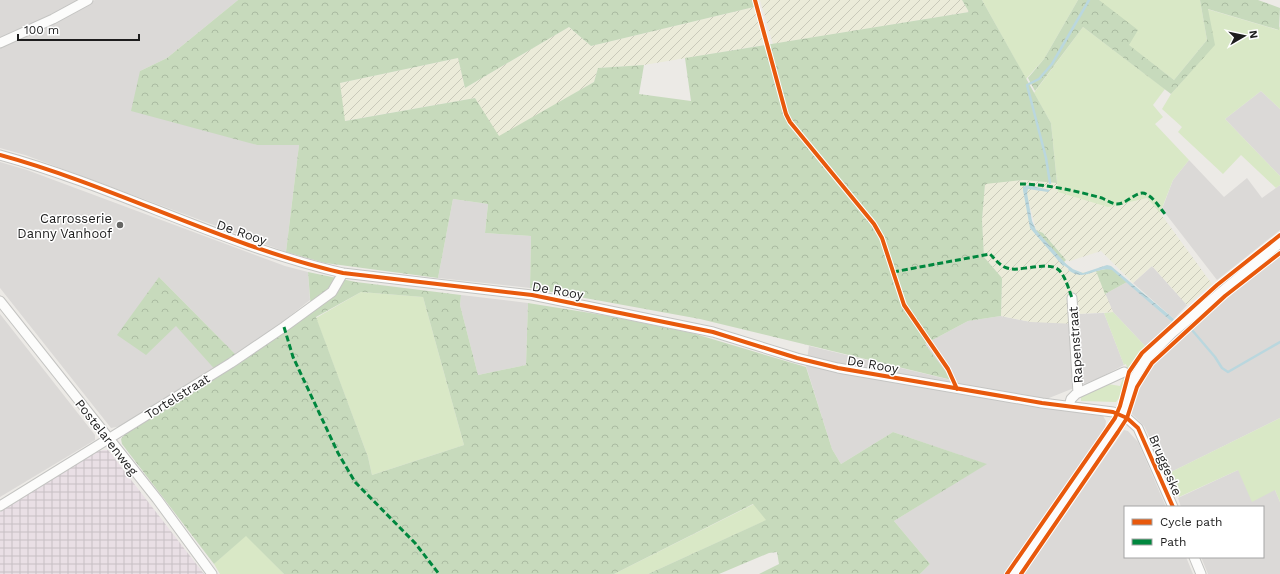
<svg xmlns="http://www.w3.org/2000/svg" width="1280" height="574" viewBox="0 0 1280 574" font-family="'Work Sans',sans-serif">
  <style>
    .residential { fill: #dbd9d7 }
    .industrial { fill: url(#industrial-grid) }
    .farmland { fill: url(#farmland-furrows) }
    .grass { fill: #d9e8c6 }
    .forest { fill: url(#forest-crowns); fill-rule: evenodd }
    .water { fill: url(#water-waves) }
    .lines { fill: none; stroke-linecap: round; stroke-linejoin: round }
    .stream { stroke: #bad7de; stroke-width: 2.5 }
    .minor-casing { stroke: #c4c4c2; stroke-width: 11 }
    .minor { stroke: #fcfcfb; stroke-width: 9 }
    .quiet { stroke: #00873e; stroke-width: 3; stroke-dasharray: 6 3; stroke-linecap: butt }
    .cycleway-casing { stroke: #fff; stroke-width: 6 }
    .cycleway { stroke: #e8590c; stroke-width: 4 }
    .poi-dot { fill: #656563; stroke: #fff; stroke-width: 1.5 }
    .labels { text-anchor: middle; stroke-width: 3; stroke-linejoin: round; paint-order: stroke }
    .poi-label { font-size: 13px; fill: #1d1d1d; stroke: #fff; text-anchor: end }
    .street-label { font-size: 13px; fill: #1d1d1d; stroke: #fff }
  </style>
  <defs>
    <pattern id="industrial-grid" width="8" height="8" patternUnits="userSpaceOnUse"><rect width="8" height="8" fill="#e9dfe5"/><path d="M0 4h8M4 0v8" fill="none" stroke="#c7bfc4"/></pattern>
    <pattern id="farmland-furrows" width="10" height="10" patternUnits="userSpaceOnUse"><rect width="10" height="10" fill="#ebebd9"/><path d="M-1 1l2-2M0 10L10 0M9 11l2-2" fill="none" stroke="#c9c9ba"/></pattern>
    <pattern id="forest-crowns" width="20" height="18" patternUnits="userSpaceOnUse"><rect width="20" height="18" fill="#c7dabc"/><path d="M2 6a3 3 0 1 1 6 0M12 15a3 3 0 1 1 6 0" fill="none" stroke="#aabba1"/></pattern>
    <pattern id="water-waves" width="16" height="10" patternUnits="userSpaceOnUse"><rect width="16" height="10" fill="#bad7de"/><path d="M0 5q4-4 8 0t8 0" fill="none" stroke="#9fb8be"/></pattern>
  </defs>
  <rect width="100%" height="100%" fill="#eceae6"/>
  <path class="residential" d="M0 0H82L0 40Z
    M95 0H238L167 58 140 71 246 141 257 145H299L286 252 25 155 0 148V47L55 22Z
    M1261 91 1280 109V176L1225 119Z
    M1189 160 1224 197 1247 178 1262 198 1280 185V230L1217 280 1162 209 1173 180Z
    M0 162 27 170 285 266 308 272 310 300 238 357 159 277 176 325 214 367 121 426 111 428 0 288Z
    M453 199 488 204 485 233 531 236 530 288 438 278Z
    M1280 255V418L1167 474 1144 426 1131 413 1137 389 1151 366 1186 332Z
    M1152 266 1187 305 1174 319 1133 283Z
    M1127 282 1172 322 1146 347 1113 312 1105 294Z
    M461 295 528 303 526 365 478 375 460 305Z
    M1104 313 1124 365 1099 378 1049 398 1048 408 1103 416 1106 421 1105 428 1021 551 1004 574H920L930 564 894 521 986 464 893 432 841 464 832 449 806 366 809 346 951 380 925 344 968 321 1001 316 1031 322 1075 314Z
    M0 314 95 435V440L0 497Z
    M1124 430 1128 431 1138 442 1166 507H1125V557H1186L1193 574H1024Z
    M1238 470 1275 490 1280 502V574H1208L1201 557H1263V507H1181L1178 498Z"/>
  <path class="industrial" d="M103 450H108L204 574H0V512L96 452Z"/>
  <path class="farmland" d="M760 0H962L969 12 773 44Z
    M754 7 764 45 644 65 598 68 594 82 499 137 475 98 344 121 340 83 458 58 465 88 569 27 591 46Z
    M1023 180 1057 183 1058 192 1150 199 1212 284 1187 305 1152 266 1133 283 1101 251 1070 261 1066 260 1043 233 1036 230 1024 184 1026 201 1032 228 1062 264 1070 271 1075 273 1096 271 1113 312 1076 314V324L1031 322 1001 316 1002 278 984 257 982 220 985 183Z"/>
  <path class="grass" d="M982 0H1078L1044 59 1026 79Z
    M1099 0H1200L1207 40 1174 80 1128 45Z
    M1207 9 1278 30 1280 26V109L1261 91 1225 119 1280 176V185L1276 188 1241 155 1223 174 1178 132 1182 127 1162 109 1171 94 1214 45Z
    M1083 27 1165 89 1153 105 1163 117 1155 124 1189 160 1173 180 1160 213 1147 198 1108 207 1058 192 1051 123 1034 93Z
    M361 292 423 297 464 445 372 475 368 457 316 318Z
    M1113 312 1146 347 1129 369 1127 368 1126 364 1124 365 1104 313Z
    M1125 373H1127L1120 397 1116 402 1081 401V395L1108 384 1120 386Z
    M1280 418V502L1275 490 1252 502 1238 470 1179 497 1169 473Z
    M754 504 767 520 648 574H614Z
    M246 535 284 574H220L214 564Z"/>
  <path class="forest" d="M238 0H752L754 7 591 46 569 27 465 88 458 58 340 83 345 121 475 98 499 136 594 82 598 68 644 65 639 94 691 101 685 58 969 12 962 0H982L1051 123 1057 183 1023 180 985 184 982 220 984 257 1002 278 1001 316 968 321 925 344 952 380 700 319 530 288 531 236 485 233 488 204 453 199 438 278 325 263 286 252 299 145H257L131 111 140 71 167 58Z
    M1078 0H1099L1138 30 1129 45 1174 80 1207 40 1200 0H1258L1280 8 1279 30 1208 9 1215 45 1171 94 1083 27 1035 91 1028 78 1044 59Z
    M1036 230 1043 233 1066 260 1062 264 1037 235Z
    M1106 269H1112L1127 282 1105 294 1096 271Z
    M308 272 356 282 461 295 460 305 478 375 526 365 528 303 609 316 692 333 806 367 832 449 841 464 893 432 987 464 894 521 930 564 920 574H759L779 564 777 552 769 553 719 574H648L766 520 753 504 614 574H284L246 536 214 564 122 444 121 439 126 433 219 374 176 326 146 355 117 335 159 277 242 361 311 310ZM361 292 423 297 464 445 372 475 368 457 316 317Z"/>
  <path class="water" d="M1028 185 1050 190 1048 192 1028 189 1027 193 1032 221 1036 230 1066 264 1063 266 1030 228 1023 190V187Z
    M1107 265 1111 266 1174 319 1172 322 1112 270C1095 266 1086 283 1068 270L1070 268 1083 273Z"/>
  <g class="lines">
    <path class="stream" d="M1050 183 1046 158 1027 85 1039 79 1052 64 1089 0
      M1063 263 1072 270
      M1192 330 1215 357 1222 368 1228 372 1280 342"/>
    <g class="minor-casing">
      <path id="minor" d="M0 43 53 19 88 0
        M0 155C117 187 225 246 343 273L532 295 713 332 797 358 838 368 1042 403 1113 412 1127 418 1138 428 1173 507
        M1072 298 1078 393
        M0 301 157 499 212 574
        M1069 406 1071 399 1076 394 1124 372
        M0 506 231 363 284 327 332 292 343 273
        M1194 557 1201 574
        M1014 574 1114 430 1122 416 1133 380 1146 359 1172 333 1280 243"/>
    </g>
    <use href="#minor" class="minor"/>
    <path class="quiet" d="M1020 184C1047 184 1076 191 1102 198 1106 200 1111 203 1116 204 1127 205 1137 189 1146 194 1154 198 1160 208 1165 214
      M893 272 990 254C995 259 1000 266 1007 268 1013 270 1019 269 1026 268 1060 263 1061 266 1072 298
      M284 327 293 357 338 453 355 482 415 543 439 574"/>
    <g class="cycleway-casing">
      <path id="cycleway" d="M755 0 786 114 790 122 874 224 882 238 904 305 948 369 957 389
        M0 155C117 187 225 246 343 273L532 295 713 332 797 358 838 368 1042 403 1113 412 1127 418 1138 428 1173 507
        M1007 574 1115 418 1120 406 1129 372 1142 353 1217 285 1280 235
        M1021 574 1118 432 1127 418 1137 387 1152 363 1225 296 1280 253"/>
    </g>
    <use href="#cycleway" class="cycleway"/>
  </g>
  <circle class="poi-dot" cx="120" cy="225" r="4"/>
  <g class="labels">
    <g class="poi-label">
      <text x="112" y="223">Carrosserie<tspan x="112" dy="15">Danny Vanhoof</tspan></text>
    </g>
    <g class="street-label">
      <text transform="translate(242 232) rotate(19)" y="5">De Rooy</text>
      <text transform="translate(558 290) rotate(10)" y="5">De Rooy</text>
      <text transform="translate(1075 345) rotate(-94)" y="5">Rapenstraat</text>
      <text transform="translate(873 364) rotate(10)" y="5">De Rooy</text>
      <text transform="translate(177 396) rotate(-32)" y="5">Tortelstraat</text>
      <text transform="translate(107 437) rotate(52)" y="5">Postelarenweg</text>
      <text transform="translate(1166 465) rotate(67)" y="5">Bruggeske</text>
    </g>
  </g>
  <rect x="1124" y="506" width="140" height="52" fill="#ffffff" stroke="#a5a5a5"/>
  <rect x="1132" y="519" width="20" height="6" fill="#e8590c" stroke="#a5a5a5"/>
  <text x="1160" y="526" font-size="12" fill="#1d1d1d">Cycle path</text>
  <rect x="1132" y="539" width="20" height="6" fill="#00873e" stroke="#a5a5a5"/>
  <text x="1160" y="546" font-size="12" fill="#1d1d1d">Path</text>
  <g transform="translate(1244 36) rotate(81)" stroke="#ffffff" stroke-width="3" paint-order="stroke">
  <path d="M0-3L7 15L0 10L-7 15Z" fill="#1d1d1d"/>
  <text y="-6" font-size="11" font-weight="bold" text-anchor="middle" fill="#1d1d1d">N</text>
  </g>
  <path d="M18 34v6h121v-6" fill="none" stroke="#1d1d1d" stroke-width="2"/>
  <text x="24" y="34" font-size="12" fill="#1d1d1d" stroke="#ffffff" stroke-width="3" paint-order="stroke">100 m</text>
</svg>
